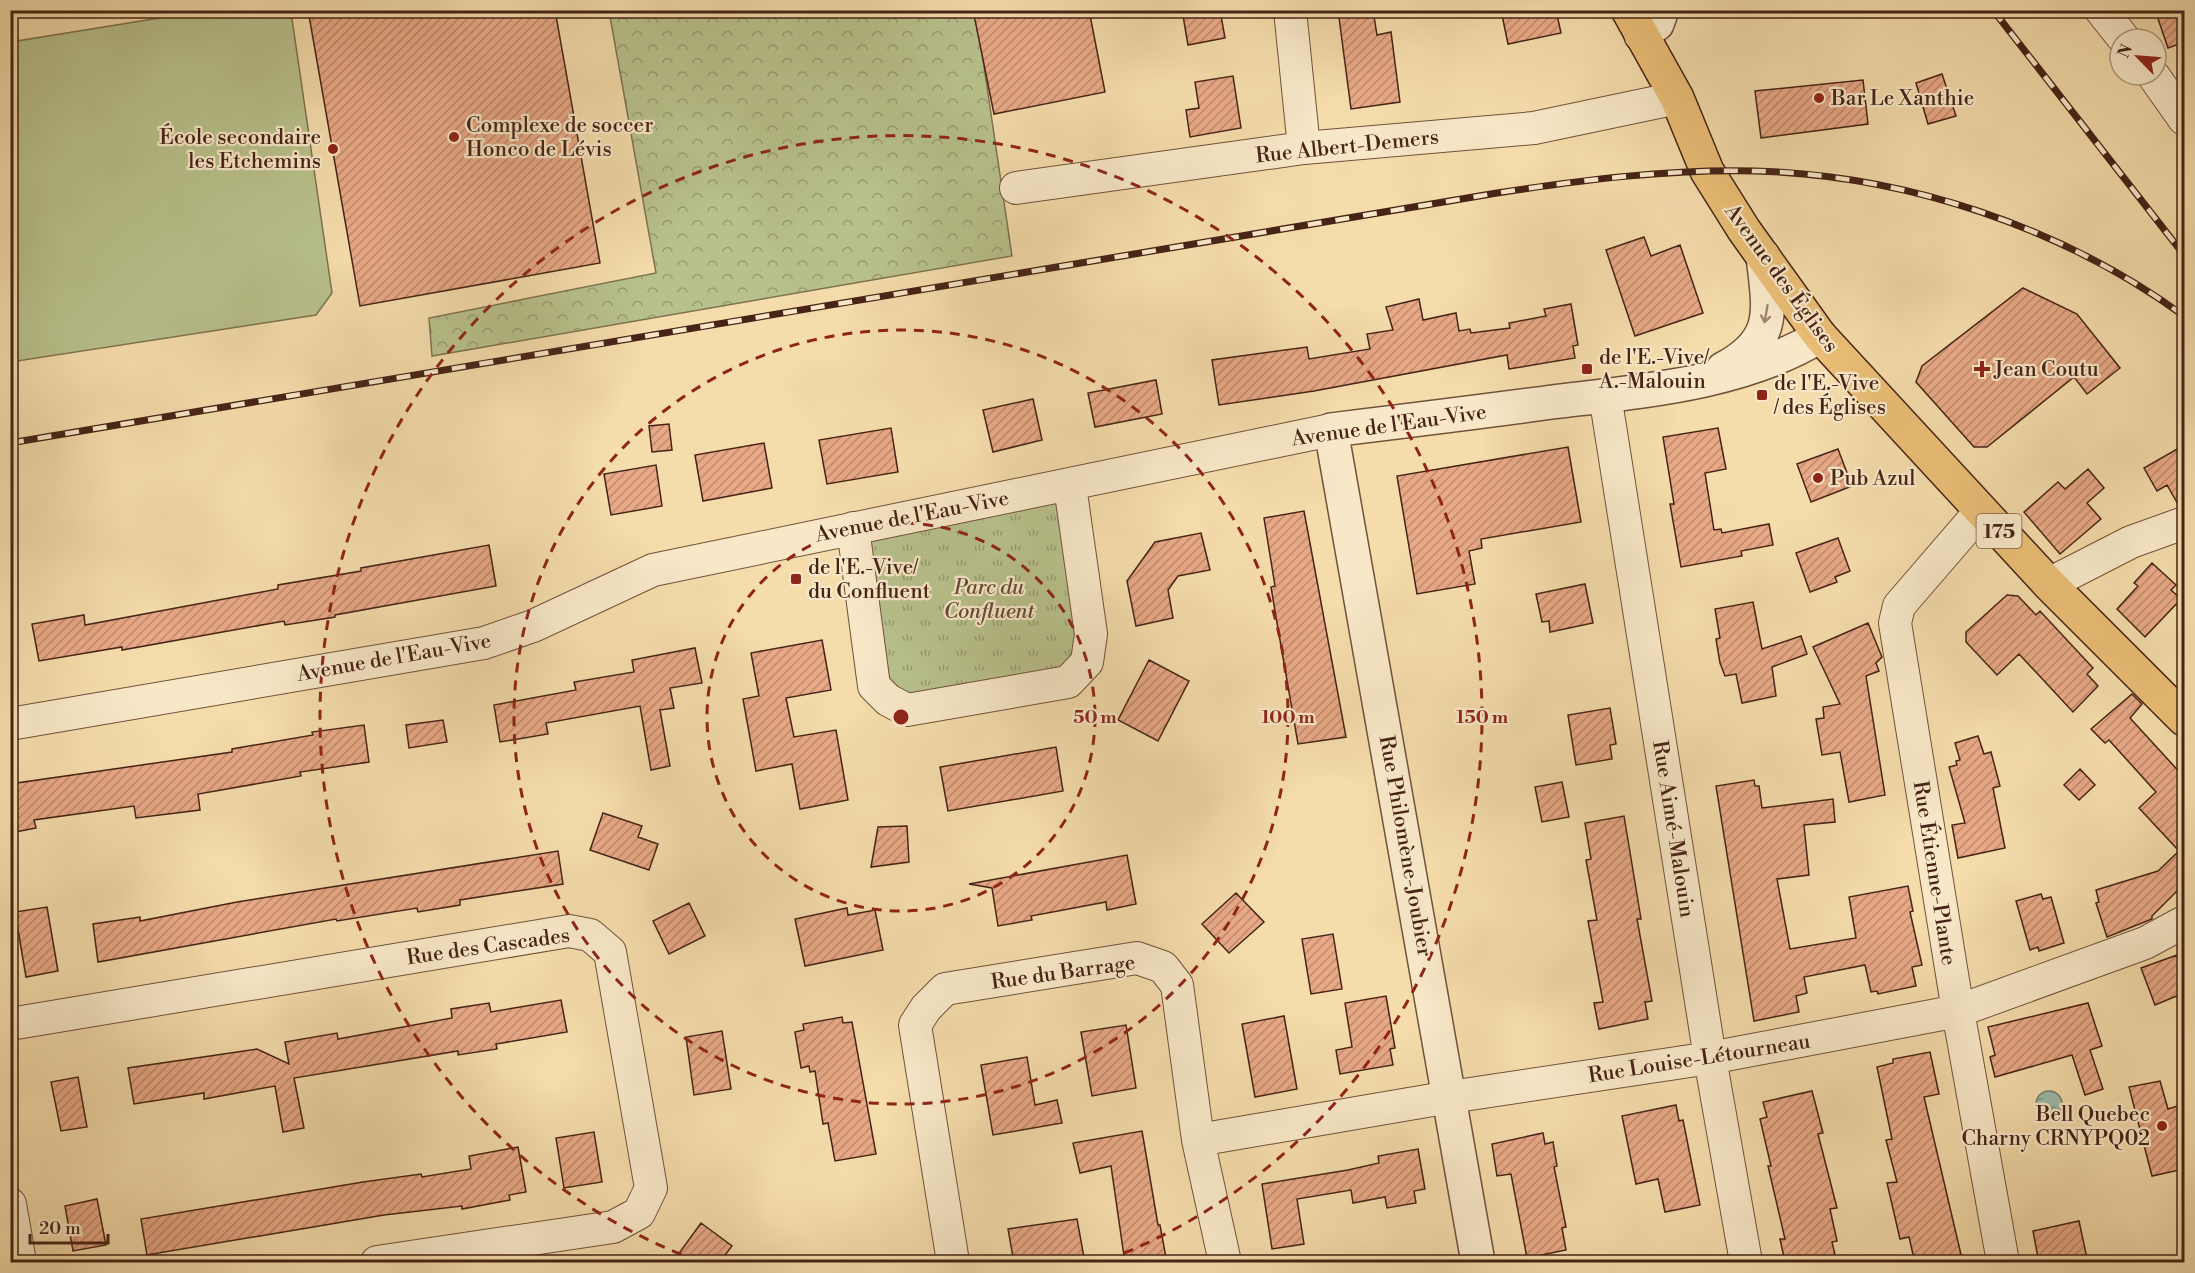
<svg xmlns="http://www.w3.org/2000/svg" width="2195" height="1273" viewBox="0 0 2195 1273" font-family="'Libre Bodoni',serif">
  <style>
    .grass { fill: url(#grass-tufts); stroke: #7f7251; stroke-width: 1.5 }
    .forest { fill: url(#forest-crowns); stroke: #7f7251; stroke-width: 1.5 }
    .garden { fill: #b8c18c; stroke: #7f7251; stroke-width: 1.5 }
    .water { fill: url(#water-ripples); stroke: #7a7e70; stroke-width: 1.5 }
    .building { fill: url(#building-hatch); stroke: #462316; stroke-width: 1.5 }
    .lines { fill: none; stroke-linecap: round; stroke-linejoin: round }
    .minor-casing { stroke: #72513b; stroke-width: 34 }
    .tertiary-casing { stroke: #72513b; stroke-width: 36 }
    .primary-casing { stroke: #462316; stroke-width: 36 }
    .minor { stroke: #f8e8c8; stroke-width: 32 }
    .tertiary { stroke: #f8e8c8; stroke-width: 33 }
    .primary { stroke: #eabe76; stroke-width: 33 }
    .rail-casing { stroke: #462316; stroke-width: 7 }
    .rail { stroke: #f8e8c8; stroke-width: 4.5; stroke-dasharray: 14; stroke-linecap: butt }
    .oneway { stroke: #9f866f }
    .ring { fill: none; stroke: #8f2418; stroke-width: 3; stroke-dasharray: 10 8 }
    .poi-dot { fill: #8f2418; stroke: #f8e8c8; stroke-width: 2 }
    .labels { text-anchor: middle; stroke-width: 4.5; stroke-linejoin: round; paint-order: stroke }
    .shield { fill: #f8e8c8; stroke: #7b5e4b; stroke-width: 1.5 }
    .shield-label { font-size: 20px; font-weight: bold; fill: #462316 }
    .poi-label { font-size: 21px; fill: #462316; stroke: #f8e8c8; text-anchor: start }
    .street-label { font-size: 21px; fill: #462316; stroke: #f8e8c8 }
    .park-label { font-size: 21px; font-style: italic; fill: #624a34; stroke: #f8e8c8 }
    .centre { fill: #8f2418; stroke: #f8e8c8; stroke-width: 3 }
    .ring-label { font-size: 18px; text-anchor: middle; font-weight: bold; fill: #8f2418; stroke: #f8e8c8; stroke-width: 4.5; stroke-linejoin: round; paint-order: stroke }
  </style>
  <defs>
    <pattern id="grass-tufts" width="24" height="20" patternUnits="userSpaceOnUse" patternTransform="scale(1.5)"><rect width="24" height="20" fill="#b8c18c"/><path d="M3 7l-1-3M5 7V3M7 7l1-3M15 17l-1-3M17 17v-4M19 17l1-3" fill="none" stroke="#979c71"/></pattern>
    <pattern id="forest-crowns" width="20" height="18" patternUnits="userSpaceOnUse" patternTransform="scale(1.5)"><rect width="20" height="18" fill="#b8c18c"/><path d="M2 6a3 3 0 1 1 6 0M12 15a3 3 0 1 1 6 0" fill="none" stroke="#979c71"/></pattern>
    <pattern id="water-ripples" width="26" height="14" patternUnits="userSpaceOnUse" patternTransform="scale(1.5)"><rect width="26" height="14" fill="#9cbbac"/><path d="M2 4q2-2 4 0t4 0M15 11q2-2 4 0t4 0" fill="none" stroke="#81988b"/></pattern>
    <pattern id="building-hatch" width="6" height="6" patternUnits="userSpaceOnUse" patternTransform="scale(1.5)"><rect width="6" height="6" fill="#e8a986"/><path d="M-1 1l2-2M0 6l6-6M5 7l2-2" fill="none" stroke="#be896d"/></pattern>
  </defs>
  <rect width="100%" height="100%" fill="#f5dcab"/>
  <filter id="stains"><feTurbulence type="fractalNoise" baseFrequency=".00333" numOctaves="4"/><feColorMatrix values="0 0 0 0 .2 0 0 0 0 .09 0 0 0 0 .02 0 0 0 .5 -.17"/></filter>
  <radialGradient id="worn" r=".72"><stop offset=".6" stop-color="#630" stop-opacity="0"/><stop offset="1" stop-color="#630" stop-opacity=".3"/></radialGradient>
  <path class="grass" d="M1070 486 1091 634 1068 682 888 700 853 528Z"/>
  <path class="forest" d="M609 11H1119L981 46 1012 256 432 356 429 318 656 273Z"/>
  <path class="garden" d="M209 10 282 11 292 19 332 293 316 315 11 362V42Z"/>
  <path class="water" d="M2036 1104a13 13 0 1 1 26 0a13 13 0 1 1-26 0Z"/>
  <path class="building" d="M308 10H555L600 263 360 306Z
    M973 10H1089L1105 92 994 114Z
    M1182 10H1220L1225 38 1188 45Z
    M1338 10H1373L1377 35 1391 32 1400 102 1351 109Z
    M1501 10H1556L1561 33 1508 44Z
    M2155 10H2184V42L2168 48Z
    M1942 74 1956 116 1928 124 1916 83Z
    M1233 76 1241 128 1190 137 1186 110 1199 108 1195 82Z
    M1863 80 1868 124 1761 138 1755 91Z
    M1644 237 1651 256 1680 245 1703 313 1635 336 1606 250Z
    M2023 288 2077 314 2120 368 2087 394 2074 377 1987 447H1974L1916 382 1922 366Z
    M1419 299 1423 320 1456 313 1459 331 1470 329 1471 333 1510 328 1509 323 1546 316 1544 309 1571 304 1578 345 1573 346 1575 358 1509 369 1507 355 1314 391 1219 405 1212 360 1307 347 1309 359 1370 349 1367 334 1393 330 1386 307Z
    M1156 380 1162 414 1095 427 1088 393Z
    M1033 399 1042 440 993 452 983 410Z
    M669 424 672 450 652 452 649 426Z
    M891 428 898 472 827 484 819 440Z
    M1718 428 1726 469 1705 473 1714 530 1721 529 1722 533 1769 524 1773 545 1741 551 1742 556 1681 567 1670 504H1674L1663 437Z
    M764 443 772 488 703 501 695 455Z
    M2184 445V505L2179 506 2167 485 2157 491 2144 468Z
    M1568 447 1581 522 1481 539 1482 548 1469 551 1475 584 1417 594 1397 476Z
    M1838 449 1852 486 1811 502 1797 464Z
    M656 465 662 506 611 515 604 474Z
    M2088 469 2104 488 2087 503 2101 519 2060 554 2024 512 2058 482 2065 489Z
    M1304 511 1346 737 1298 744 1276 617 1271 587 1275 586 1264 518Z
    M1201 533 1210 570 1178 576 1168 590 1173 618 1136 626 1127 581 1155 542Z
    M1838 538 1850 571 1835 577 1837 582 1810 592 1796 553Z
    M489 545 496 586 335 615V617L285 625 284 621 122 650V647L39 661 32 624 84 615 85 625 278 589V585L361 571V568Z
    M2152 563 2176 585 2171 590 2181 599 2145 637 2117 609 2138 586 2134 583Z
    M1585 584 1593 623 1550 632 1549 621 1542 622 1536 594Z
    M2007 595 2018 596 2036 615 2040 611 2093 668 2087 674 2098 686 2073 712 2019 654 1997 675 1966 642V632Z
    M1753 602 1762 649 1801 636 1807 654 1772 667 1776 696 1742 703 1736 674 1725 676 1720 663 1716 639 1720 638 1715 609Z
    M1868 623 1882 657 1876 663 1879 671 1866 676 1885 795 1849 802 1840 752 1822 755 1816 719 1824 718 1823 707 1840 704 1813 647Z
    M822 640 831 690 786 698 794 737 836 730 848 800 800 809 792 764 756 771 743 699 759 696 751 653Z
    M695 648 702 683 670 688 674 708 660 710 670 766 651 770 640 706 546 723 548 734 500 742 494 705 576 690 574 682 634 672 632 660Z
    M1149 660 1189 681 1158 741 1118 720Z
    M2132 694 2142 704 2130 718 2184 777V884L2152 916V919L2107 937 2096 903 2099 902 2096 890 2158 871 2179 851 2139 808 2156 792 2109 740 2105 743 2091 729Z
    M1610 708 1616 744 1610 745 1612 759 1576 765 1568 715Z
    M443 720 447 742 409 748 406 725Z
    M364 725 369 762 300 772 301 776 198 794 200 810 136 818 134 806 34 820 36 828 10 833V784L232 752V749L313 735 312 732Z
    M1978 736 1984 754 1991 752 2000 786 1993 788 2005 848 1958 858 1952 825 1965 823 1949 767 1957 765 1956 761 1960 760 1955 743Z
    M1056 747 1063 791 948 811 940 767Z
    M2080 769 2095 785 2079 800 2064 785Z
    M1754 780 1755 786H1759L1762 808 1833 799 1835 822 1804 825 1809 875 1777 879 1790 949 1856 938 1849 897 1908 886 1913 911 1910 912 1922 965 1912 967 1916 986 1878 994 1877 991 1871 992 1865 965 1804 977 1807 993 1796 996 1799 1012 1754 1021 1716 786Z
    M1562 782 1569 817 1542 822 1535 787Z
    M603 813 642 826 638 837 658 844 649 870 590 850Z
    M1624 816 1641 919H1637L1652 1001 1645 1002 1648 1019 1599 1029 1594 1003 1603 1002 1588 921 1597 920 1586 860 1591 859 1585 823Z
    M907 826 909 862 871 867 878 827Z
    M558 851 563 884 460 900V905L418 912 417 908 337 921 336 919 98 962 93 924 140 917V921L237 902Z
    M1127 855 1136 904 1107 910 1106 902 1031 916 1032 920 998 926 992 888 969 884Z
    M1236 893 1264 922 1229 953 1202 924Z
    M2041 894 2043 899 2051 897 2064 943 2039 951 2038 947 2030 950 2016 901Z
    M689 903 705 936 669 954 653 921Z
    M47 907 58 971 26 977 15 912Z
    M847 908 848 915 875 910 883 950 805 966 795 919Z
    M1333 934 1342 989 1311 994 1302 939Z
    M2177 955 2179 961 2184 959V993L2155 1005 2141 968Z
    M1386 996 1395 1048 1390 1049 1393 1065 1340 1074 1336 1050 1352 1047 1345 1003Z
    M561 1000 567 1032 496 1044 497 1049 458 1055V1051L294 1078 304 1128 283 1132 275 1086 204 1099V1093L134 1104 128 1068 257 1049 289 1064 285 1042 337 1033 338 1039 452 1018 451 1009 489 1003 491 1012Z
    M2088 1003 2102 1046 2090 1050 2103 1089 2085 1095 2072 1055 1995 1077 1990 1057 1995 1055 1988 1027Z
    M1284 1016 1297 1089 1255 1097 1242 1024Z
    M842 1017 843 1023 852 1022 876 1154 835 1161 828 1123 823 1124 815 1071 810 1072 809 1066 801 1068 795 1032 804 1030 803 1024Z
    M1126 1025 1136 1088 1092 1096 1081 1032Z
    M722 1031 731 1089 694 1095 686 1037Z
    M1930 1052 1939 1094 1924 1097 1963 1263H1915L1909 1237 1900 1239 1887 1183 1897 1182 1886 1140 1892 1139 1877 1067 1893 1063V1059Z
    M1027 1057 1035 1105 1057 1100 1062 1123 993 1135 981 1065Z
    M78 1077 87 1127 61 1131 51 1082Z
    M2160 1081 2168 1109 2184 1104V1169L2152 1176 2129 1087Z
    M1812 1091 1823 1133 1818 1134 1837 1208 1830 1209 1837 1241 1832 1242 1837 1263 1785 1262 1780 1239H1785L1768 1166H1771L1760 1119 1767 1117 1763 1102Z
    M1676 1105 1679 1121 1683 1120 1700 1205 1665 1212 1658 1179 1636 1184 1622 1116Z
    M1142 1131 1158 1225H1160L1167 1263H1125L1111 1166 1080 1173 1073 1143Z
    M594 1132 602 1182 564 1188 556 1138Z
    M1543 1133 1545 1144 1553 1142 1557 1166 1554 1167 1566 1227 1562 1228 1566 1250 1527 1258 1511 1174 1497 1176 1492 1144Z
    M518 1147 526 1192 509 1195 510 1200 462 1209V1206L384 1215 147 1255 141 1219 363 1182 421 1174 422 1177 471 1169 469 1156Z
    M1418 1149 1425 1189 1414 1191 1416 1203 1387 1208 1385 1197 1353 1203 1351 1190 1297 1199 1304 1244 1272 1249 1262 1184 1348 1170 1379 1163 1378 1156Z
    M97 1199 106 1245 73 1251 65 1206Z
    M1077 1219 1085 1263H1014L1008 1229Z
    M2079 1221 2088 1263H2039L2033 1231Z
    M701 1223 732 1246 719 1263H672Z"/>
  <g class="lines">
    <g class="minor-casing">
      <path id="minor" d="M1290 10 1304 148
        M2101 10 2124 39
        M2153 75 2184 119
        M1016 188 1304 148 1534 128 1677 98
        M1605 395 1710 1058 1746 1262
        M1980 512 1899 606 1895 623 1958 1011 2003 1262
        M853 528 874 686 888 700 907 710 1068 682 1087 662 1091 634 1070 486
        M2049 584 2131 542 2184 523
        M10 724 484 643 533 626 653 570 1331 430
        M10 1024 569 931 590 935 610 952 651 1188 639 1213 613 1227 377 1262
        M1198 1140 1450 1097 1710 1058 1958 1011 2145 943 2184 922
        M10 1204 20 1262
        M953 1262 915 1025 926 1008 945 989 1137 958 1163 967 1177 985 1198 1140 1225 1262"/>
    </g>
    <g class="tertiary-casing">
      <path id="tertiary" d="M1641 35 1657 24 1662 10
        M1723 369C1778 340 1769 310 1763 256
        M1478 1262 1331 430C1405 421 1479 412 1552 402 1642 391 1742 384 1820 336"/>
    </g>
    <g class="primary-casing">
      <path id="primary" d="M1628 10 1677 98 1707 171 1744 230 1820 336 2049 584 2184 719"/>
    </g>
    <use href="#minor" class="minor"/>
    <use href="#tertiary" class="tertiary"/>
    <use href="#primary" class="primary"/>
    <g class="rail-casing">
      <path id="rail" d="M1993 10 2184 255
        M10 443 1497 193C1582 180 1667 169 1755 171 1905 175 2062 227 2184 316"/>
    </g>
    <use href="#rail" class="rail"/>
  </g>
  <defs><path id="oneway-shaft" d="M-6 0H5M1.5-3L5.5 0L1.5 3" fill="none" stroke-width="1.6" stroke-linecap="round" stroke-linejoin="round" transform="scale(1.5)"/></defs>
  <use class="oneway" href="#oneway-shaft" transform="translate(1766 314) rotate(100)"/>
  <g class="ring">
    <circle cx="901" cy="717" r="194"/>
    <circle cx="901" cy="717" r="387"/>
    <path d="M698 1261A581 581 0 1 1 1104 1261"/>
  </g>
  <g class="poi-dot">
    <circle cx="1819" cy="98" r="6"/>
    <circle cx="454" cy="137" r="6"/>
    <circle cx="333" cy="149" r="6"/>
    <rect x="1581" y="363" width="12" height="12" rx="3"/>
    <path d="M1979 360h6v6h6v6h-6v6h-6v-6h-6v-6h6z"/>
    <rect x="1756" y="389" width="12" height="12" rx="3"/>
    <circle cx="1818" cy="478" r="6"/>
    <rect x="790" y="573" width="12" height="12" rx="3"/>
    <circle cx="2162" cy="1126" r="6"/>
  </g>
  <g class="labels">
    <rect class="shield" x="1976.5" y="514" width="45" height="34" rx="4.5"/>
    <g class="shield-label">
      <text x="1999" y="538">175</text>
    </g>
    <g class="poi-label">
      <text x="1831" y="105">Bar Le Xanthie</text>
      <text x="466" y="132">Complexe de soccer<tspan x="466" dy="24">Honco de Lévis</tspan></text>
      <text x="321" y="144" text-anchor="end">École secondaire<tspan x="321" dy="24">les Etchemins</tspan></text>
      <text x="1599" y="364">de l'E.-Vive/<tspan x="1599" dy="24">A.-Malouin</tspan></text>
      <text x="1994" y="376">Jean Coutu</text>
      <text x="1774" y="390">de l'E.-Vive<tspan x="1774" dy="24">/ des Églises</tspan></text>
      <text x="1830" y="485">Pub Azul</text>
      <text x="808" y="574">de l'E.-Vive/<tspan x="808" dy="24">du Confluent</tspan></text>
      <text x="2150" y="1121" text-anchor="end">Bell Quebec<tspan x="2150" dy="24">Charny CRNYPQ02</tspan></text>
    </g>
    <g class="street-label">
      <text transform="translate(1347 146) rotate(-6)" y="7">Rue Albert-Demers</text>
      <text transform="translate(1782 278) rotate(54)" y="7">Avenue des Églises</text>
      <text transform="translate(1389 425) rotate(-8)" y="7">Avenue de l'Eau-Vive</text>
      <text transform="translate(912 516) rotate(-11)" y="7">Avenue de l'Eau-Vive</text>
      <text transform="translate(394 657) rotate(-10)" y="7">Avenue de l'Eau-Vive</text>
      <text transform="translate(1674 829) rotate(81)" y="7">Rue Aimé-Malouin</text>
      <text transform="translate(1406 846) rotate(80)" y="7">Rue Philomène-Joubier</text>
      <text transform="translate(1935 873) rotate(81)" y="7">Rue Étienne-Plante</text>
      <text transform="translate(488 946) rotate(-8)" y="7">Rue des Cascades</text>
      <text transform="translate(1063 972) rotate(-8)" y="7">Rue du Barrage</text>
      <text transform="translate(1699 1058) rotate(-9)" y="7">Rue Louise-Létourneau</text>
    </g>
    <g class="park-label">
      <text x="989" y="594">Parc du<tspan x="989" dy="24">Confluent</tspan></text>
    </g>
  </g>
  <circle cx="901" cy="717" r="9" class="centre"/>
  <g class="ring-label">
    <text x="1095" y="723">50 m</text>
    <text x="1288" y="723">100 m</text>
    <text x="1482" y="723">150 m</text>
  </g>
  <rect width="2195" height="1273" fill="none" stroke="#f5dcab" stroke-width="36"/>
  <rect x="12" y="12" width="2171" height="1249" fill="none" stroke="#462316" stroke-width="3"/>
  <rect x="18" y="18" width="2159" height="1237" fill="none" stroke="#462316" stroke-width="1.5"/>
  <g transform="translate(2138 57) rotate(295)"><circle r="28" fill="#f8e8c8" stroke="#b19981" stroke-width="1.5"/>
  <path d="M0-4.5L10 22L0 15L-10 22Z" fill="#8f2418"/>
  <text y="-9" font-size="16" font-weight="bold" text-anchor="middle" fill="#462316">N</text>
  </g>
  <path d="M30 1234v9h78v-9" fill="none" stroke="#462316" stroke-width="3"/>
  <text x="39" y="1234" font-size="18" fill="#462316" stroke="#f8e8c8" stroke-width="4.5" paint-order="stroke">20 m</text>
  <rect width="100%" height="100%" filter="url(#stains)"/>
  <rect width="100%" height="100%" fill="url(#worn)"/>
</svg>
